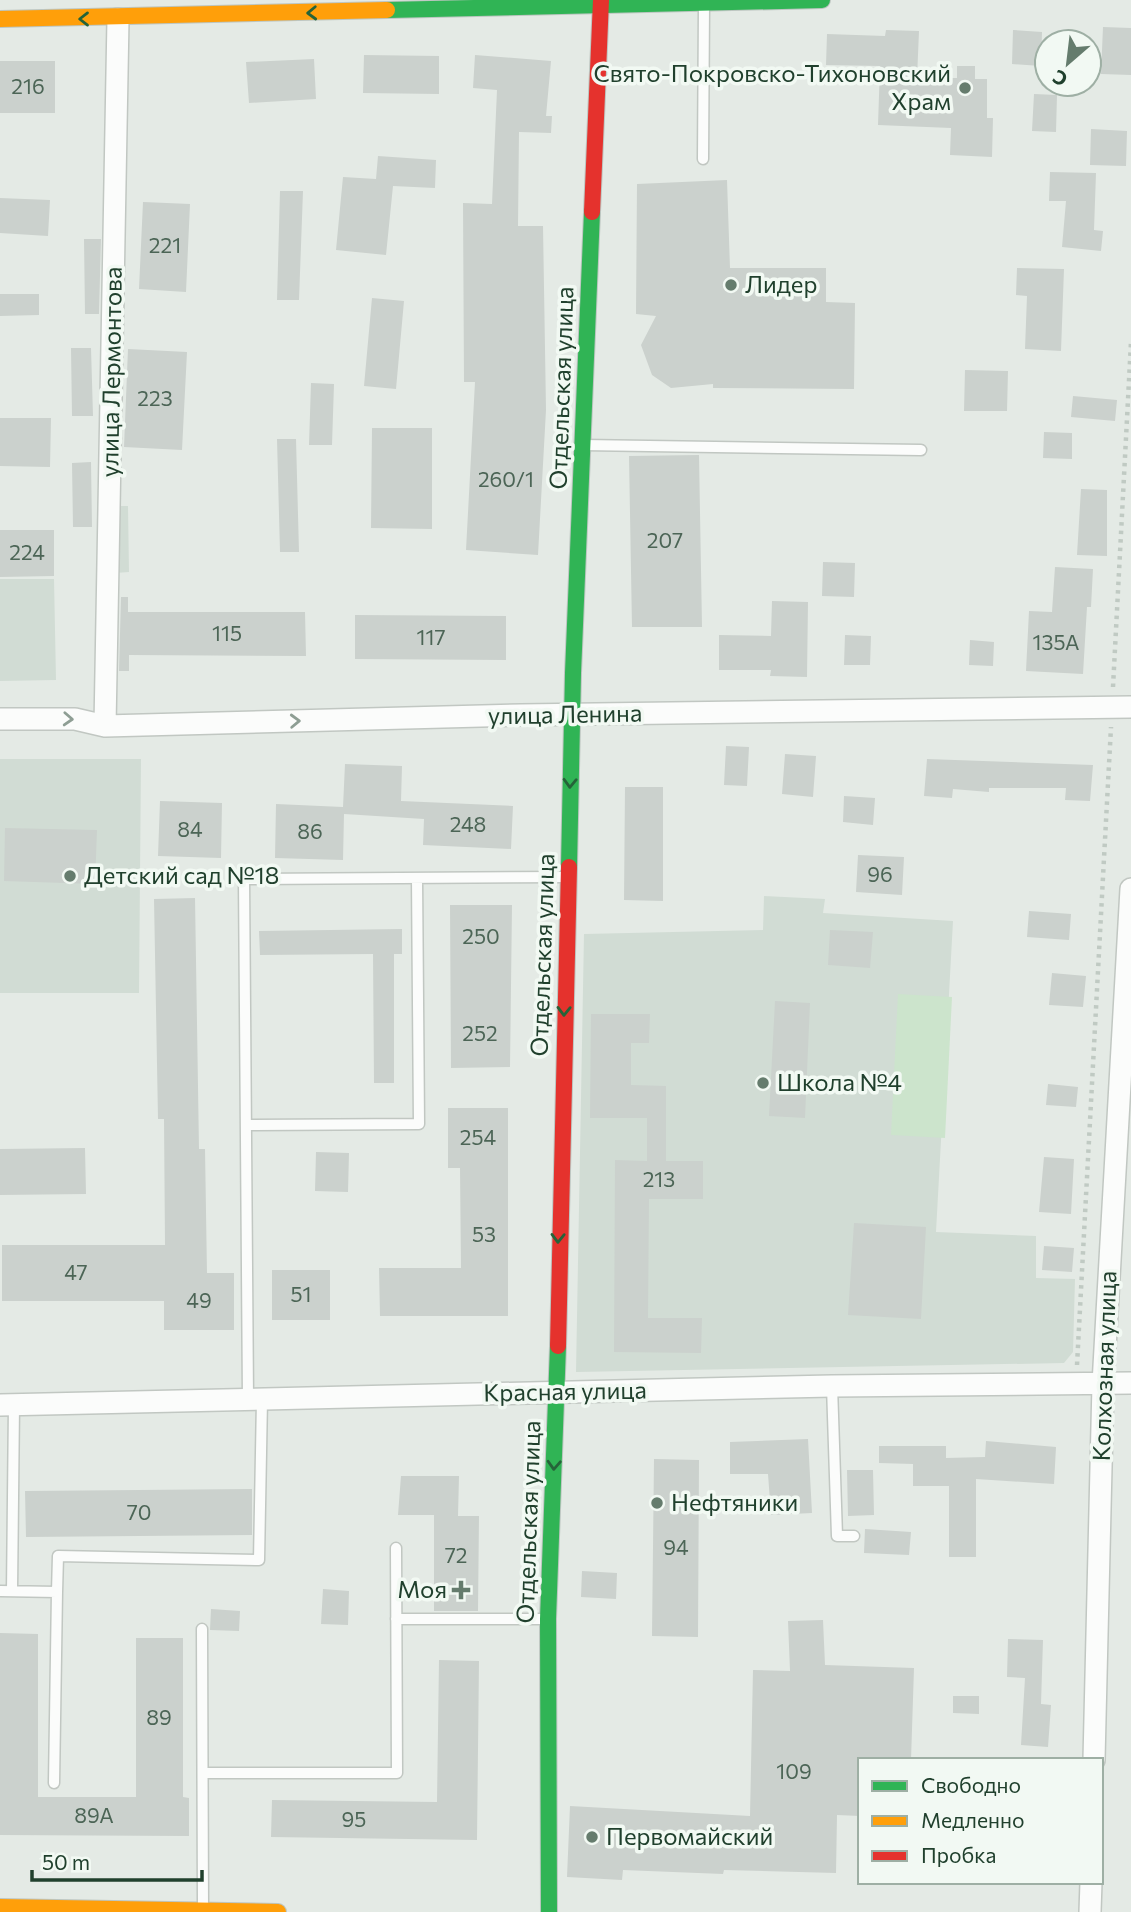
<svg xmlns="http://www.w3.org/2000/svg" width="1131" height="1912" viewBox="0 0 1131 1912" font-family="Commissioner,sans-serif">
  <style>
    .built { fill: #d1dcd4 }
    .green { fill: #cce4cc }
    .building { fill: #cbd1cd }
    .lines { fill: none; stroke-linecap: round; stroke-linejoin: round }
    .lane-casing { stroke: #c1c7c2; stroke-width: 13 }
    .street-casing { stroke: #c1c7c2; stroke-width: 24 }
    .fast-casing { stroke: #bdc6c1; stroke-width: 18 }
    .slow-casing { stroke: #bdc6c1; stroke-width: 18 }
    .jam-casing { stroke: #bdc6c1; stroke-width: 18 }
    .path { stroke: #c0cac3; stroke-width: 4.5; stroke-dasharray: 3.5 5; stroke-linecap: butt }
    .lane { stroke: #fbfcfb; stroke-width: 10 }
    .street { stroke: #fbfcfb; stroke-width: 21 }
    .fast { stroke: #30b455; stroke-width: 16 }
    .slow { stroke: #ff9f0a; stroke-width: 16 }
    .jam { stroke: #e5322d; stroke-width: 16 }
    .oneway { stroke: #256339 }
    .oneway2 { stroke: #8e9e94 }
    .poi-dot { fill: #657c6d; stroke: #f2f9f3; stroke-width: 2.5 }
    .labels { text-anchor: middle; stroke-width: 7; stroke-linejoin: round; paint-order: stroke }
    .number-label { font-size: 21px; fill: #4c6556 }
    .poi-label { font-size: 24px; fill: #20402d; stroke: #f2f9f3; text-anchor: start }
    .street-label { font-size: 24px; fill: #20402d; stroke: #f2f9f3 }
  </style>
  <rect width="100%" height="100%" fill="#e4eae5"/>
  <path class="built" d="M114 506H128L129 572 115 573Z
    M0 579H54L56 680 0 681Z
    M0 759H141L139 993H0Z
    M764 896 825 899 823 913 953 921 936 1232 1036 1236V1278L1075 1279 1073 1352 1064 1363 576 1372 584 934 763 930Z"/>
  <path class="green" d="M898 994 952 997 945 1138 891 1135Z"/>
  <path class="building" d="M1103 27 1131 28V75L1101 74Z
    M886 30 919 31 917 78H957V66H975V79H987V118H993L992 157 950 155 951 128 878 125 880 66 826 65 827 34 885 36Z
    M1013 30 1042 32 1041 66 1012 64Z
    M364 55 439 56V94L363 93Z
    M475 55 551 61 546 116H552L551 133 519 132 518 226H543L546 410 538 555 466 550 475 382H464L463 203 492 204 497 90 473 88Z
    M314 59 316 99 249 103 246 62Z
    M0 61H55V113H0Z
    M1034 94 1057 95 1056 132 1032 131Z
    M1091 129 1127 131 1126 166 1090 165Z
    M378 156 436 160 435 188 393 186 386 255 336 250 343 177 376 179Z
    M1050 172 1096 173 1094 230 1103 231 1101 251 1062 247 1066 201H1049Z
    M727 180 730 268H826V302L855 303 854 389 713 388V384L671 388 652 375 641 345 656 316 636 314 637 184Z
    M280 191H303L299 300H277Z
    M0 198 50 200 48 236 0 233Z
    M143 202 190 204 186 292 139 289Z
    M84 239H101L99 314H85Z
    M1017 268 1064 269 1061 351 1025 349 1027 296 1016 295Z
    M0 294H39V315L0 316Z
    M372 298 404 301 396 389 364 386Z
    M71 348H91L93 416H72Z
    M128 349 187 352 182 450 124 447Z
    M965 370 1008 371 1007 411H964Z
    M311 383 334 384 332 445H309Z
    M1073 396 1117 400 1115 421 1071 417Z
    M0 418H51L50 467 0 466Z
    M372 428H432V529L371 528Z
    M1044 432 1072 433V459L1043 458Z
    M277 439H296L299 552H280Z
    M699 455 702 627H632L629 456Z
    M91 462 92 527H73L72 463Z
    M1081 489 1107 490V556L1077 555Z
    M0 530H54V576L0 577Z
    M823 562 855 563 854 597 822 596Z
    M1055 567 1093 569 1091 607H1087L1083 674 1026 671 1029 611 1052 612Z
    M121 597H128V612H305L306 656 129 655V671H119Z
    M772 601 808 602 807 677 770 676 771 670H719V635L771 636Z
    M355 615 506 616V660L355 659Z
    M845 635 871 636 870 665H844Z
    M970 640 994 642 993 666 969 665Z
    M726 746 749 747 747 786 724 785Z
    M785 754 816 756 813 797 782 794Z
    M927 759 1093 765 1090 801 1065 800 1066 788H989V792L953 789 952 798 924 796Z
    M345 764 402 766 401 801 513 806 511 849 423 845 424 819 344 814 343 860 275 858 276 804 343 807Z
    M625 787H663V901L624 900Z
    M844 796 875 798 873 825 843 822Z
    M160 801 222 803 221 858 158 856Z
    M5 828 97 830 95 884 4 881Z
    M858 855 904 857 902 895 856 892Z
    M195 898 199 1149H205L207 1273H234V1330H164V1301H2V1245H165L164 1119H158L154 899Z
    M450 905H512L510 1067 451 1068Z
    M1029 911 1071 914 1069 940 1027 937Z
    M402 929V954H394V1083H374L373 954 260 955 259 931Z
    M830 930 873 932 870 968 828 965Z
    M1052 973 1086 976 1083 1007 1049 1005Z
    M775 1001 810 1003 805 1118 769 1116Z
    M591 1014H650L649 1043H631V1085L666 1086V1161H703V1199H649L648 1318H702L701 1353 614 1352 615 1160 647 1161V1118H590Z
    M1048 1084 1078 1087 1076 1107 1046 1105Z
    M448 1108H508V1316H380L379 1268H461L460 1168H448Z
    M85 1148 86 1194 0 1195V1149Z
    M316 1152 349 1153 348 1192 315 1191Z
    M1044 1157 1074 1159 1071 1214 1039 1212Z
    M854 1223 926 1227 921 1319 848 1315Z
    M1044 1246 1074 1248 1072 1272 1042 1270Z
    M272 1270H330V1320H272Z
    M808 1439 812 1513 771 1515 768 1474H730V1442Z
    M986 1441 1056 1447 1054 1484 976 1479V1557H949V1486H913V1464L879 1463V1446H946V1458L985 1457Z
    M654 1459 699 1460 698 1637 652 1636Z
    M847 1470H873L874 1515 848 1516Z
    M401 1476H459L458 1516H479L478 1611H434V1515H398Z
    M252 1489V1535L26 1537 25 1491Z
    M865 1529 911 1532 909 1555 864 1553Z
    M582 1571 617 1573 616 1599 581 1597Z
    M323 1589 349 1591 348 1625 321 1624Z
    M211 1609 240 1611 239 1631 210 1630Z
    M823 1620 825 1665 914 1668 911 1760H860V1816L837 1815 836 1873 724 1870 723 1874 623 1870 622 1880 567 1877 570 1806 750 1816 753 1670 790 1671 788 1621Z
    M0 1633 38 1634V1797H136V1638H183V1797L189 1798V1836L0 1835Z
    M1008 1639 1043 1640 1041 1704 1051 1705 1048 1747 1021 1745 1025 1678 1007 1677Z
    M439 1660 479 1661 477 1840 271 1837 272 1800 437 1802Z
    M953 1696H979V1714L953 1713Z"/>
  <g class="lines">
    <g class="lane-casing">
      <path id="lane" d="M703 159 704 5
        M583 445 921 450
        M246 1125 419 1124 417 878
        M832 1386 837 1536H854
        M248 1399 244 879 568 877
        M0 1591 57 1592 58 1556 259 1560 262 1399
        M12 1591 14 1405
        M396 1619H548
        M202 1629 203 1908
        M203 1773H397L396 1548
        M54 1783 57 1592"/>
    </g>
    <g class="street-casing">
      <path id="street" d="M0 719H75L105 726 521 715 1131 707
        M105 726 118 19
        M0 1405 832 1386 1131 1383
        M1094 1760 1103 1384 1131 889
        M1090 1912 1091 1882"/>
    </g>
    <g class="fast-casing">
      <path id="fast" d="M387 10 822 0
        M569 867 573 673 592 212
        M549 1912 548 1619 558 1346"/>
    </g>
    <g class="slow-casing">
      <path id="slow" d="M0 19 387 10
        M0 1907 278 1912"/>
    </g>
    <g class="jam-casing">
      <path id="jam" d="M592 212 601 0
        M558 1346 569 867"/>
    </g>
    <path class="path" d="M1113 687 1131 342
      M1077 1365 1111 727"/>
    <use href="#lane" class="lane"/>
    <use href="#street" class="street"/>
    <use href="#fast" class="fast"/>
    <use href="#slow" class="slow"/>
    <use href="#jam" class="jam"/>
  </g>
  <defs><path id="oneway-chevron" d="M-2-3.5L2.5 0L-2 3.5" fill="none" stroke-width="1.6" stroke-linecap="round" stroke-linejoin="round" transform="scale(1.75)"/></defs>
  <g class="oneway">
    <use href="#oneway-chevron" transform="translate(312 13) rotate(178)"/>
    <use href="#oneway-chevron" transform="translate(84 19) rotate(180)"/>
    <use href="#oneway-chevron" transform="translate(570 783) rotate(92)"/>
    <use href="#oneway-chevron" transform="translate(564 1011) rotate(91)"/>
    <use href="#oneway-chevron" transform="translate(558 1238) rotate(91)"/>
    <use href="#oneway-chevron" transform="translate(554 1465) rotate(93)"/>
  </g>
  <g class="oneway2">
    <use href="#oneway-chevron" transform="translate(68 719) rotate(3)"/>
    <use href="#oneway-chevron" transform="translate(295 721) rotate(-2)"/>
  </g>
  <g class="poi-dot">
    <circle cx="965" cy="88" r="7"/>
    <circle cx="731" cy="285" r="7"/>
    <circle cx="70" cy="876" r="7"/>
    <circle cx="763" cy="1083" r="7"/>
    <circle cx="657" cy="1503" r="7"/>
    <path d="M457.5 1579.5h7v7h7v7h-7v7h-7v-7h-7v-7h7z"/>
    <circle cx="592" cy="1837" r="7"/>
  </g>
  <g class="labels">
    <g class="number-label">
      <text x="28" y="94">216</text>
      <text x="165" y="253">221</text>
      <text x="155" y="406">223</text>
      <text x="506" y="487">260/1</text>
      <text x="665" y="548">207</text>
      <text x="27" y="560">224</text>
      <text x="227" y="641">115</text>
      <text x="431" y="645">117</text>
      <text x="1056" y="650">135А</text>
      <text x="468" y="832">248</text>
      <text x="190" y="837">84</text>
      <text x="310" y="839">86</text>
      <text x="880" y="882">96</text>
      <text x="481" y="944">250</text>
      <text x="480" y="1041">252</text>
      <text x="478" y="1145">254</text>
      <text x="659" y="1187">213</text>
      <text x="484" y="1242">53</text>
      <text x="76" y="1280">47</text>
      <text x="301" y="1302">51</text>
      <text x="199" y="1308">49</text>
      <text x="139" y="1520">70</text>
      <text x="676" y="1555">94</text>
      <text x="456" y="1563">72</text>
      <text x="159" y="1725">89</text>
      <text x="794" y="1779">109</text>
      <text x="94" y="1823">89А</text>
      <text x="354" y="1827">95</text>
    </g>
    <g class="poi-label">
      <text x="951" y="82" text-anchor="end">Свято-Покровско-Тихоновский<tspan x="951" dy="28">Храм</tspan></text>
      <text x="745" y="293">Лидер</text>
      <text x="84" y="884">Детский сад №18</text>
      <text x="777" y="1091">Школа №4</text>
      <text x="671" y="1511">Нефтяники</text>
      <text x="447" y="1598" text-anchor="end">Моя</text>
      <text x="606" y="1845">Первомайский</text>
    </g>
    <g class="street-label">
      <text transform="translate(112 372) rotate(-89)" y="8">улица Лермонтова</text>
      <text transform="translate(562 388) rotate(-88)" y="8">Отдельская улица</text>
      <text transform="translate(565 715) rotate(-1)" y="8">улица Ленина</text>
      <text transform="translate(543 955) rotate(-88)" y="8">Отдельская улица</text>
      <text transform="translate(1105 1366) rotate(-88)" y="8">Колхозная улица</text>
      <text transform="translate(565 1392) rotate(-1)" y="8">Красная улица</text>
      <text transform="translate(529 1522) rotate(-88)" y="8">Отдельская улица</text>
    </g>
  </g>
  <rect x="858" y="1758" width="245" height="126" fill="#f2f9f3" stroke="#9eafa4" stroke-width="2"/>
  <rect x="872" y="1781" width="35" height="10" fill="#30b455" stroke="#9eafa4" stroke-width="2"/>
  <text x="921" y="1793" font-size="21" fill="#20402d">Свободно</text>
  <rect x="872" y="1816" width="35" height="10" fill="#ff9f0a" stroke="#9eafa4" stroke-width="2"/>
  <text x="921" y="1828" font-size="21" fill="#20402d">Медленно</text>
  <rect x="872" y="1851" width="35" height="10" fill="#e5322d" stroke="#9eafa4" stroke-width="2"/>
  <text x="921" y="1863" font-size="21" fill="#20402d">Пробка</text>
  <g transform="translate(1068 63) rotate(208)"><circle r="33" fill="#f2f9f3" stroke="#9eafa4" stroke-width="2"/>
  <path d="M0-5L12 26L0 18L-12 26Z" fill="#657c6d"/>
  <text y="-10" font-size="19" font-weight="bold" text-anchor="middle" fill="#20402d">С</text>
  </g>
  <path d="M32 1870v10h170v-10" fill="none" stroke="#20402d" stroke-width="3.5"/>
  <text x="42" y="1870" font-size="21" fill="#20402d" stroke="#f2f9f3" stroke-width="5" paint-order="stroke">50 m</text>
</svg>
